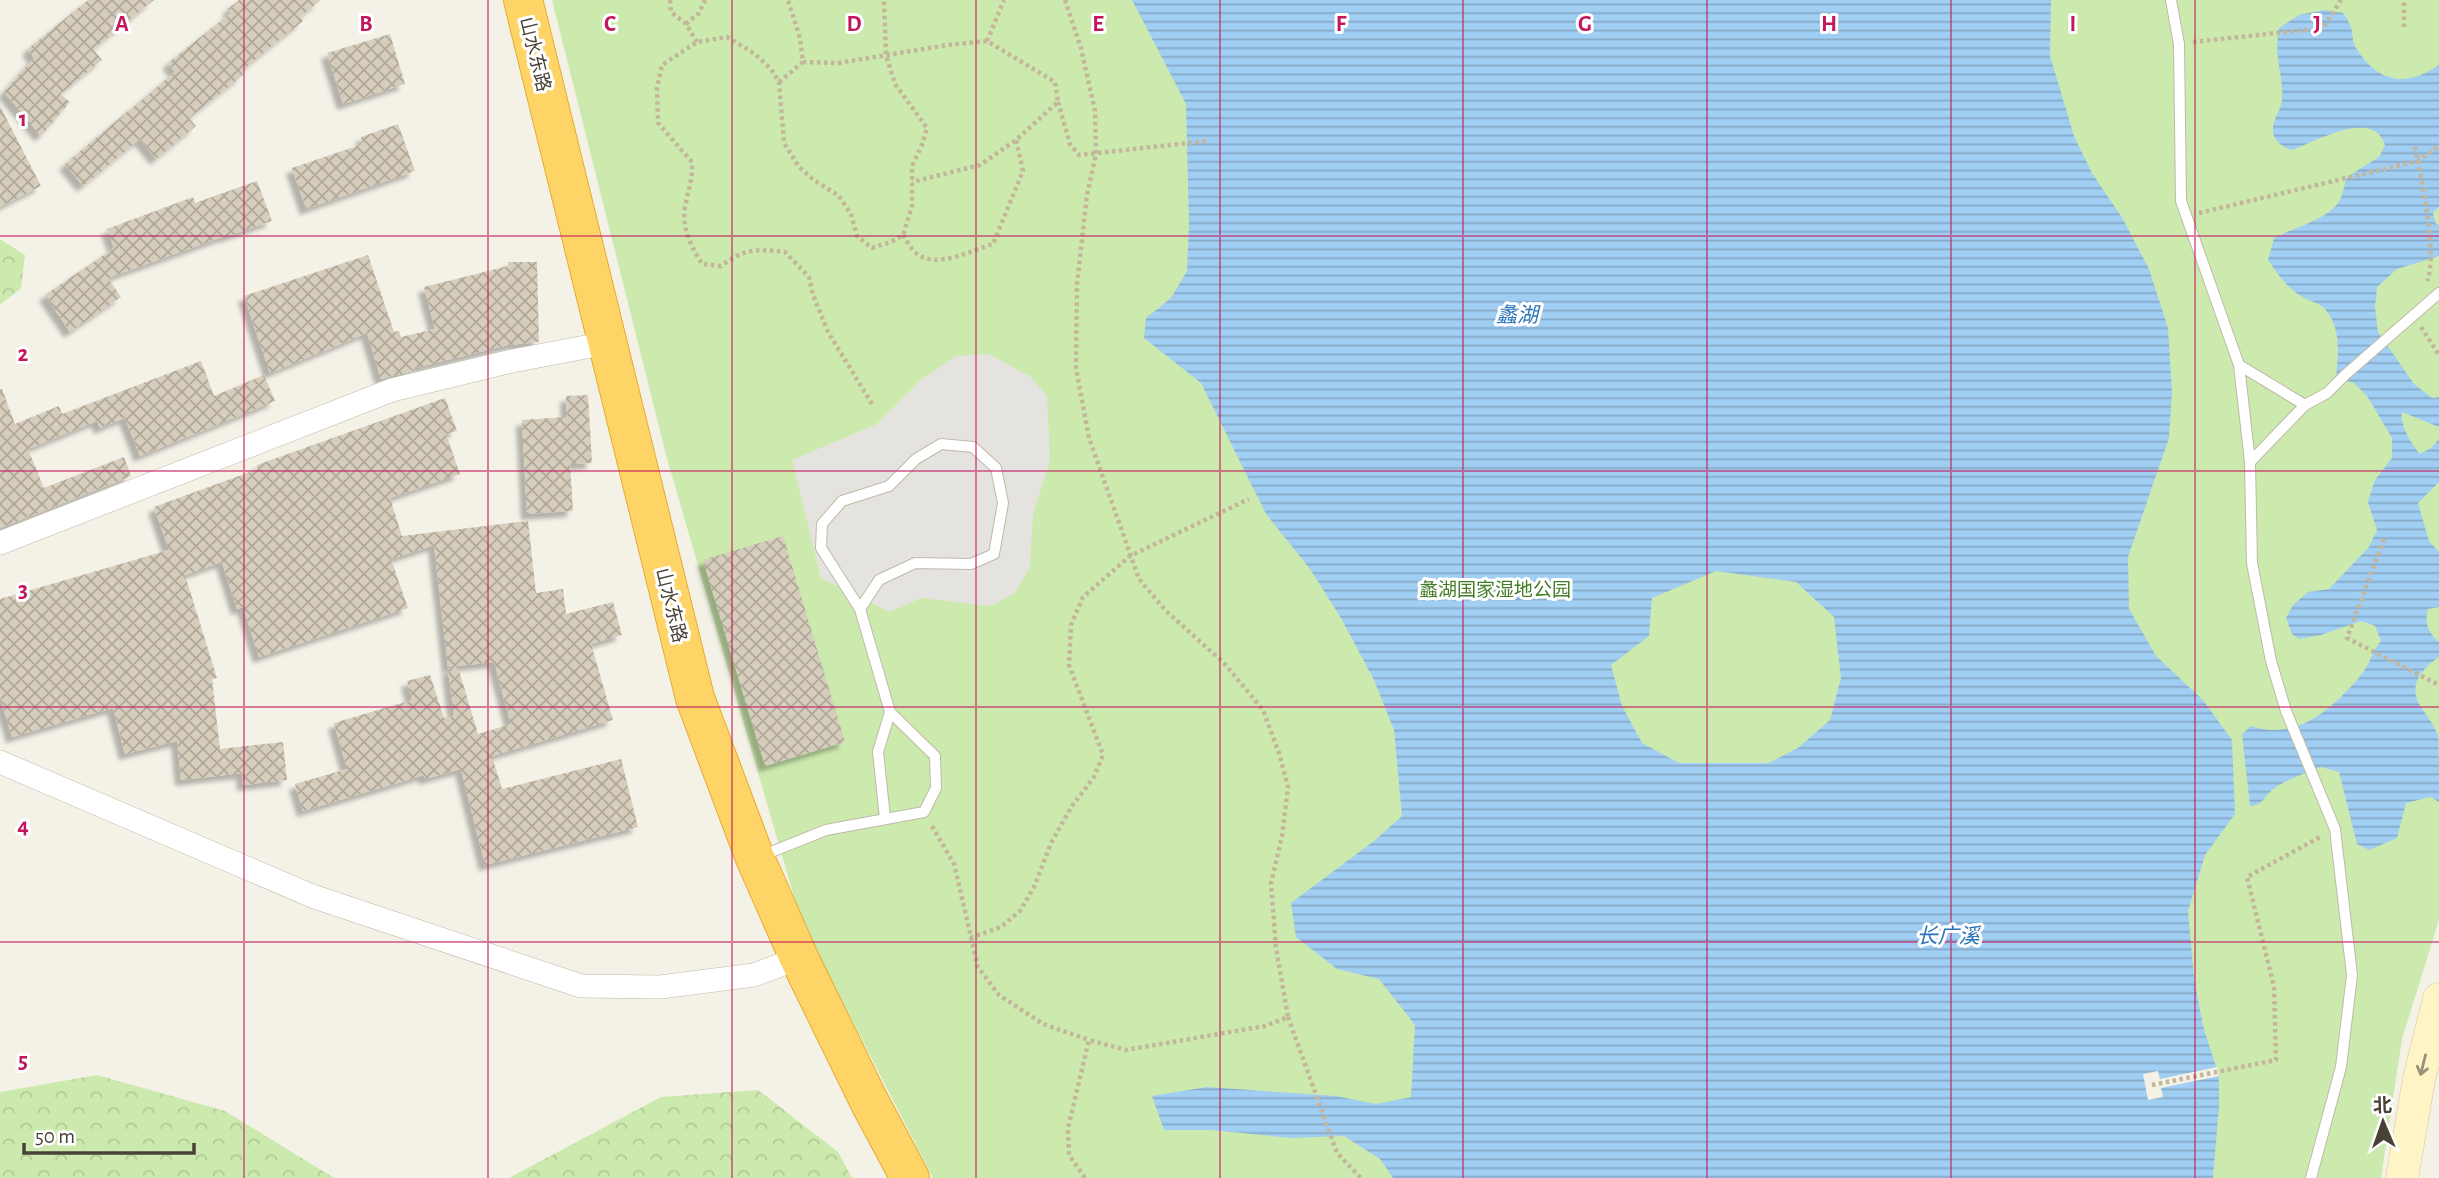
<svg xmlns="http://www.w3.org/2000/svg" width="2439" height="1178" viewBox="0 0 2439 1178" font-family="'Alegreya Sans','Noto Sans SC',sans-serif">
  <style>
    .forest { fill: url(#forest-crowns) }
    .park { fill: #cceaae }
    .parking { fill: #e5e3df }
    .water { fill: url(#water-rules); fill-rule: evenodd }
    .pier { fill: #f4f1e7 }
    .building { fill: url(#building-cross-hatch); filter: url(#shadow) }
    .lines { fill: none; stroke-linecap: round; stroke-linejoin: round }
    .lane-casing { stroke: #c0b9a9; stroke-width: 12 }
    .street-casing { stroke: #c0b9a9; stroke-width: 24 }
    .secondary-casing { stroke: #d6c895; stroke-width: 33 }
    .highway-casing { stroke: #e4ab32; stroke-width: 40 }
    .path { stroke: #c3b69a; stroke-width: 4.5; stroke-dasharray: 3.5 3.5; stroke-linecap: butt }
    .lane { stroke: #fff; stroke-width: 10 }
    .street { stroke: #fff; stroke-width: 23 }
    .secondary { stroke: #fff4c6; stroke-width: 32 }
    .highway { stroke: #ffd467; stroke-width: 38 }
    .oneway { stroke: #9a9277 }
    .grid { fill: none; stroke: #c2185b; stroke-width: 2; stroke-opacity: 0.55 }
    .labels { text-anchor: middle; stroke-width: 6; stroke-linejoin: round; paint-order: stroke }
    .street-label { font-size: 19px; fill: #484236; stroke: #fff }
    .park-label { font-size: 19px; fill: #437c26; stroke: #fff }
    .water-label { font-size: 21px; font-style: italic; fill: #2a75b8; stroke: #fff }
    .grid-label { font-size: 23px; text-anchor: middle; font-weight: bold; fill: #c2185b; stroke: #fff; stroke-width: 6; stroke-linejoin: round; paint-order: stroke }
  </style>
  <defs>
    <pattern id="forest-crowns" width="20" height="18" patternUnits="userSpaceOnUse" patternTransform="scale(1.75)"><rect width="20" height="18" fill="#cceaae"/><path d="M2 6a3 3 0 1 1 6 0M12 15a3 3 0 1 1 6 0" fill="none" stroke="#b1ca96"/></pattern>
    <pattern id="water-rules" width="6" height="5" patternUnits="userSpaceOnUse" patternTransform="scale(1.75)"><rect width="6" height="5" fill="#a1cef3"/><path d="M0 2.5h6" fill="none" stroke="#85a9c6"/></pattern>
    <pattern id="building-cross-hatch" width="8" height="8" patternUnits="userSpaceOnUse" patternTransform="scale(1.75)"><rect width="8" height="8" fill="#d6cdbc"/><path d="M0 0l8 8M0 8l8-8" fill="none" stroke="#b0a89a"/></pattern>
    <filter id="shadow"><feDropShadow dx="-6" dy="6" stdDeviation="2" flood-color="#0004"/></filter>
  </defs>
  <rect width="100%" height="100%" fill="#f4f1e7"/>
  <path class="forest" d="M0 239 25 255 21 288 0 305Z
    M97 1075 225 1111 334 1178H0V1092Z
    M758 1090 838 1152 852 1178H509L661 1097Z"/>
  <path class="park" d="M552 0H2439V920L2402 1039 2381 1178H933L801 921 666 455Z"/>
  <path class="parking" d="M989 354 1031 377 1047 396 1050 460 1033 514 1030 567 1015 593 990 606 921 598 890 612 821 578 792 460 877 424 922 379 956 356Z"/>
  <path class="water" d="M1132 0H2051L2050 56 2074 136 2092 173 2123 219 2149 269 2168 328 2172 391 2169 438 2128 557 2129 609 2156 656 2203 700 2232 740 2235 814 2205 855 2188 911 2194 978 2203 1026 2219 1076V1107L2213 1178H1393L1380 1159 1344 1136 1291 1138 1211 1130H1164L1152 1096 1207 1087 1336 1096 1376 1104 1411 1097 1415 1025 1379 979 1337 969 1296 937 1291 903 1374 841 1402 816 1394 730 1374 680 1341 618 1310 569 1266 514 1201 383 1144 338 1146 318 1171 298 1187 271 1189 224 1186 104ZM1716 571 1796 582 1834 617 1841 678 1830 720 1798 748 1769 763H1679L1642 743 1622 706 1611 665 1649 636 1652 598Z
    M2324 10 2343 13C2346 17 2349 22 2351 27 2353 34 2352 42 2356 48 2378 83 2405 88 2439 65V207L2433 213 2436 224 2439 225V256L2397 269 2377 287 2375 307 2378 332 2414 384 2432 398 2439 397V427L2402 412C2400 425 2411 444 2420 454L2431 448 2439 439V482L2418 503 2429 541 2439 552V607L2428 609C2424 622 2428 633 2439 642V657C2422 668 2407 686 2421 707 2427 716 2434 725 2438 735 2439 747 2439 786 2439 802L2430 797 2406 803 2397 838 2369 850 2357 844 2339 772 2321 767C2306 773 2286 779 2272 790 2264 796 2263 806 2250 806L2242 734 2251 726C2298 742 2334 707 2362 674 2370 664 2372 651 2381 641L2375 626 2361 621 2321 635 2299 639 2292 634 2286 618 2293 605 2308 592 2329 589 2369 547 2377 530 2368 502 2375 480 2392 458V438L2367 396 2354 383 2336 378C2338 355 2342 329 2325 309 2320 303 2309 301 2301 296 2287 288 2277 273 2268 260L2274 238C2293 228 2324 221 2338 203 2343 197 2344 185 2347 177L2379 157 2385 145C2374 107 2315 142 2291 150 2284 147 2278 144 2274 136 2269 123 2281 112 2282 100 2284 75 2273 57 2279 28L2299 15Z"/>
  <path class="pier" d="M2217 1067 2219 1076 2161 1088 2163 1097 2148 1100 2143 1074 2158 1071 2160 1079Z"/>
  <path class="building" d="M88 0H154L93 49 102 60 60 94 70 102 41 136 4 92 34 58 28 49Z
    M239 0H321L300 17 303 21 241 71 243 75 189 118 196 126 156 159 140 139 83 186 65 164 175 72 168 63 231 13 228 9Z
    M390 34 405 84 343 104 327 53Z
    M0 106 41 186 0 207Z
    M398 124 415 171 306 209 292 168 363 144 361 137Z
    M257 181 272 221 225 237V236L108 278 121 297 70 332 45 295 114 248 107 229 193 197 195 203Z
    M368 255 394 332 399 331 401 337 435 329 424 287 508 266V262H537L539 342 508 345 411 369 412 371 381 379 367 333 270 373 244 296Z
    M201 361 214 396 264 375 275 401 140 456 125 418 100 428 97 421 28 449 44 488 124 457 131 476 0 528V389H2L15 424 59 406 62 414Z
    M588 395 592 463 570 464 573 511 527 514 522 420 567 417 566 396Z
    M445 398 457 431 446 434 460 474 390 498 402 536 528 521 536 593 563 589 566 614 613 602 622 635 591 644 613 720 492 756 502 789 621 759 638 827 485 865 461 769 425 779 424 775 303 811 295 784 347 769 334 723 412 700 407 681 430 675 444 718 454 716 448 669 458 667 478 734 511 724 494 662 448 667 434 545 391 559 408 608 259 657 243 607 237 609 222 562 185 575 217 678 212 679 220 749 283 742 287 780 243 785 242 773 181 780 177 741 125 754 113 708 12 737 0 697V599L169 550 154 507 258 469 257 465Z
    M783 536 845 742 765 766 703 560Z"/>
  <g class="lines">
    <g class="lane-casing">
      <path id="lane" d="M2171 0 2179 44 2181 201 2239 365 2250 462 2252 563 2271 661 2286 711 2335 829 2352 975 2341 1067 2311 1178
        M2239 365 2305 405
        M2250 462 2305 405 2327 393 2345 375 2439 293
        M885 818 878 752 890 712
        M761 856 826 830 924 812 936 788 935 756 890 712 860 609 879 580 915 563 971 564 994 554 1003 503 996 468 973 447 941 444 916 459 889 486 842 501 822 524 821 548 860 609"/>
    </g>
    <g class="street-casing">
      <path id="street" d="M0 543 392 390 512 361 607 343
        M0 762 312 896 581 986 660 987 754 975 799 958"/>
    </g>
    <g class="secondary-casing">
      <path id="secondary" d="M2402 1178 2419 1079 2439 999"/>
    </g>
    <g class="highway-casing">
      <path id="highway" d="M523 0 695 698 755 858 799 958 869 1101 910 1178"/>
    </g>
    <path class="path" d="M670 0 671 12 686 24 697 42
      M1065 0 1081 48 1095 111 1096 154 1087 195 1077 284 1076 368 1089 438 1139 579 1166 611 1224 663 1263 710 1279 753 1288 787 1282 836 1271 883 1276 948 1288 1017 1265 1026 1126 1050 1089 1040 1068 1128 1069 1155 1085 1178
      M686 24 699 13 705 0
      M2404 27V0
      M987 41 1004 0
      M2193 42 2323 28 2341 0
      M803 62 838 63 948 45 987 41 1055 82 1058 102 1016 140 980 165 912 182
      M779 82 803 62 800 38 788 0
      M1058 102 1070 144 1079 155 1207 141
      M2415 147C2421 177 2438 255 2427 281
      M2199 213 2418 161 2439 146
      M903 235C907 241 911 249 916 253 936 270 972 250 993 244L1023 171 1016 140
      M2421 327 2439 355
      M872 404 828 332 813 295 809 277 785 252C756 249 745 248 721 266L702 264C692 248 681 227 685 207 688 191 693 178 692 162L658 123 657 88 662 65 697 42 727 37 755 54 771 69 779 82 784 143 799 167 815 181 838 195 851 214 857 236 872 248 891 242 903 235 912 206V166L922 145 927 128 895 84 886 55 884 0
      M2384 539 2347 638 2439 685
      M932 826 954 864 978 967 999 995 1043 1024 1089 1040
      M970 938 1001 927 1020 911 1034 887 1051 843 1072 806 1094 777 1103 755 1069 665 1071 625 1083 597 1130 556 1249 499
      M1288 1017 1337 1153 1361 1178
      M2152 1085 2276 1060 2274 987 2247 877 2322 836"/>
    <use href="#lane" class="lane"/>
    <use href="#street" class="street"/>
    <use href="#secondary" class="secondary"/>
    <use href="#highway" class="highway"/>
  </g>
  <defs><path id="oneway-shaft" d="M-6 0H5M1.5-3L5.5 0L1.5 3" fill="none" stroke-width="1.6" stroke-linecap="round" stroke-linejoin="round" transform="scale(1.75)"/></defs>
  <use class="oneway" href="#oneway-shaft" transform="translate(2423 1065) rotate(104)"/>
  <path class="grid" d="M244 0V1178M488 0V1178M732 0V1178M976 0V1178M1220 0V1178M1463 0V1178M1707 0V1178M1951 0V1178M2195 0V1178M0 236H2439M0 471H2439M0 707H2439M0 942H2439"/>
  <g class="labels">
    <g class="street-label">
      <text transform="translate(536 54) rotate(76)" y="7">山水东路</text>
      <text transform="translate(672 605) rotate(76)" y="7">山水东路</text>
    </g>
    <g class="park-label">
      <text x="1495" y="596">蠡湖国家湿地公园</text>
    </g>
    <g class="water-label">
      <text x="1517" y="322">蠡湖</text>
      <text x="1948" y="943">长广溪</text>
    </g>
  </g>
  <g class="grid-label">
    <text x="122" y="31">A</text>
    <text x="366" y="31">B</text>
    <text x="610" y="31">C</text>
    <text x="854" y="31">D</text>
    <text x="1098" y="31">E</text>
    <text x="1341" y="31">F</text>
    <text x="1585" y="31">G</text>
    <text x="1829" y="31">H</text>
    <text x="2073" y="31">I</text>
    <text x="2317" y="31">J</text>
    <text x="23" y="126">1</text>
    <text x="23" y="361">2</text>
    <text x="23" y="597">3</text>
    <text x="23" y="833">4</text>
    <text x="23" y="1068">5</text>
  </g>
  <g transform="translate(2383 1122) rotate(358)" stroke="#ffffff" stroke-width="5" paint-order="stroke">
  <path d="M0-5L12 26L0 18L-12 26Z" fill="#484236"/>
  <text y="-10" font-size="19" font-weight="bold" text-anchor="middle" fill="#484236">北</text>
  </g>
  <path d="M24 1143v10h170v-10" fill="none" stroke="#484236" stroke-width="3.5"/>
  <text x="35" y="1143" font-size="21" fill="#484236" stroke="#ffffff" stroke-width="5" paint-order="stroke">50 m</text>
</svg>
